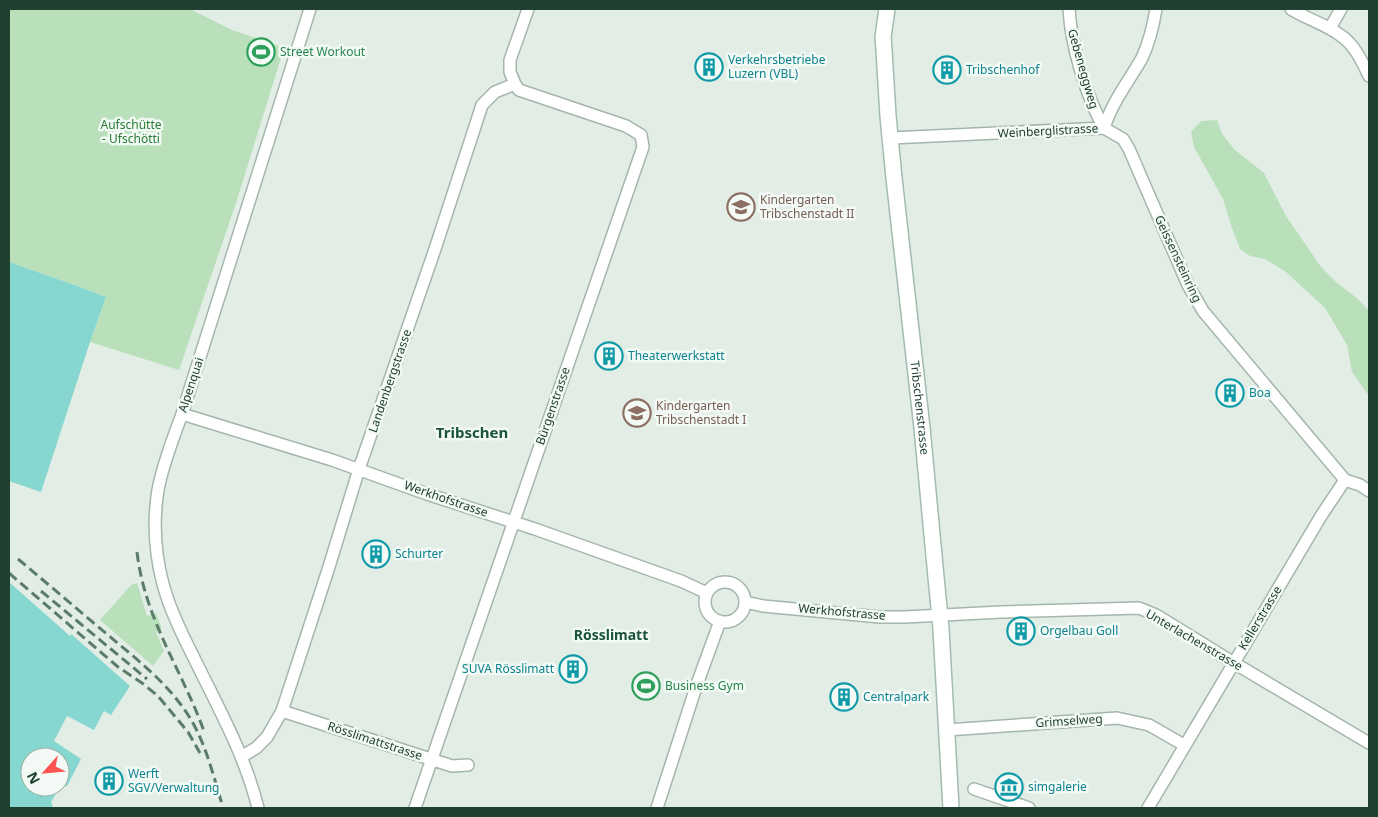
<svg xmlns="http://www.w3.org/2000/svg" width="1378" height="817" viewBox="0 0 1378 817" font-family="'Noto Sans',sans-serif">
  <style>
    .green { fill: #b9e0bb }
    .water { fill: #86d7d0; fill-rule: evenodd }
    .pier { fill: #e2ede6 }
    .lines { fill: none; stroke-linecap: round; stroke-linejoin: round }
    .street-casing { stroke: #a4b6ac; stroke-width: 14 }
    .secondary-casing { stroke: #a2bdae; stroke-width: 18 }
    .street { stroke: #fff; stroke-width: 11 }
    .secondary { stroke: #fff; stroke-width: 15 }
    .rail { stroke: #5b7c6b; stroke-width: 3; stroke-dasharray: 10 5; stroke-linecap: butt }
    .labels { text-anchor: middle; stroke-width: 5; stroke-linejoin: round; paint-order: stroke }
    .leisure-label { font-size: 12px; fill: #27864d; stroke: #f3faf5; text-anchor: start }
    .culture-label { font-size: 12px; fill: #0d838f; stroke: #f3faf5; text-anchor: start }
    .street-label { font-size: 12px; fill: #204030; stroke: #f3faf5 }
    .park-label { font-size: 12px; fill: #277a34; stroke: #f3faf5 }
    .education-label { font-size: 12px; fill: #785e54; stroke: #f3faf5; text-anchor: start }
    .neighbourhood-label { font-size: 14px; font-weight: bold; fill: #1b5439; stroke: #f3faf5 }
    .quarter-label { font-size: 15px; font-weight: bold; fill: #1b5439; stroke: #f3faf5 }
  </style>
  <rect width="100%" height="100%" fill="#e2ede6"/>
  <path class="green" d="M9 9H190L232 30 284 48 236 203 179 370 90 342 106 297 83 288 9 262Z
    M1217 120 1222 134 1235 150 1264 173 1286 216 1321 267 1336 282 1358 299 1369 311V396L1352 372 1347 345 1325 308 1286 272 1265 259 1250 256 1240 249 1232 228 1223 199 1194 147 1191 132 1201 121Z
    M137 583 147 616 156 613 162 629 156 632 164 651 153 666 100 620 131 585Z"/>
  <path class="water" d="M9 262 83 288 106 297 90 342 41 492 9 481Z
    M9 579 130 686 111 715 104 711 94 730 67 716 54 741 81 759 67 786 60 787 51 802 53 808H9ZM30 757H60V787H30Z"/>
  <path class="pier" d="M9 577 73 632 70 636 9 582Z"/>
  <g class="lines">
    <g class="street-casing">
      <path id="street" d="M1069 9C1071 45 1086 96 1104 128
        M1291 9C1307 19 1325 24 1340 35 1354 44 1362 61 1369 76
        M1330 28 1341 9
        M1104 128 1123 139 1129 149 1188 285 1203 311 1345 480 1360 485 1369 491
        M1104 128C1112 102 1129 81 1142 58 1150 41 1153 27 1156 9
        M891 138 1104 128
        M182 414 332 460 427 494 535 529 681 581 707 593
        M705 602a20 20 0 1 1 40 0a20 20 0 1 1-40 0Z
        M745 602 763 606 880 617H905L1001 612 1139 608 1156 615 1229 660 1369 743
        M282 711 452 766 468 765
        M947 730 1117 718 1149 725 1184 745
        M241 757 256 748 267 737 282 711 328 570 359 469 434 252 482 105 495 92 515 84 510 72V60L528 9
        M974 789 1029 808
        M258 808C245 755 218 707 194 658 182 634 170 610 163 584 155 554 153 521 158 490 163 463 173 439 182 414L310 9
        M415 808 643 147 641 135 626 126 519 90 515 84
        M657 808 696 687 720 621
        M1148 808 1321 516 1345 480"/>
    </g>
    <g class="secondary-casing">
      <g id="secondary">
        <path id="s1" d="M887 9 883 37 884 50 888 116 894 178 922 428 936 577 941 629 951 808"/>
      </g>
    </g>
    <use href="#street" class="street"/>
    <use href="#secondary" class="secondary"/>
    <path class="rail" d="M137 552C145 621 183 671 205 734
      M18 559C48 584 78 610 108 635 140 662 174 688 194 725 207 749 214 778 222 804
      M9 573 118 667 142 683 158 696 188 732 200 753
      M41 591 147 679"/>
  </g>
  <defs>
    <g id="stadium-ring" transform="scale(1.4375)"><circle r="9.5" fill="#f3faf5" stroke="#2e9e5b" stroke-width="1.5"/><path d="M0-5a6.5 5 0 1 0 0 10a6.5 5 0 1 0 0-10ZM-3.5-1.8h7v3.6h-7Z" fill="#2e9e5b"/></g>
    <g id="building-ring" transform="scale(1.4375)"><circle r="9.5" fill="#f3faf5" stroke="#0f9aa8" stroke-width="1.5"/><path d="M-4-6H4V6H1V3H-1V6H-4ZM-2.5-4.3h1.7v1.8h-1.7ZM.8-4.3h1.7v1.8H.8ZM-2.5-1h1.7V.8h-1.7ZM.8-1h1.7V.8H.8Z" fill="#0f9aa8"/></g>
    <g id="school-ring" transform="scale(1.4375)"><circle r="9.5" fill="#f3faf5" stroke="#8d6e63" stroke-width="1.5"/><path d="M0-5L7-2L0 1L-7-2ZM-4 1L0 2.5L4 1V4Q0 6-4 4Z" fill="#8d6e63"/></g>
    <g id="museum-ring" transform="scale(1.4375)"><circle r="9.5" fill="#f3faf5" stroke="#0f9aa8" stroke-width="1.5"/><path d="M0-6L6-3V-2H-6V-3ZM-5-1h2V3h-2ZM-1-1h2V3h-2ZM3-1h2V3H3ZM-6 4H6V6H-6Z" fill="#0f9aa8"/></g>
  </defs>
  <g fill-rule="evenodd">
    <use href="#stadium-ring" x="261" y="52"/>
    <use href="#building-ring" x="709" y="67"/>
    <use href="#building-ring" x="947" y="70"/>
    <use href="#school-ring" x="741" y="207"/>
    <use href="#building-ring" x="609" y="356"/>
    <use href="#building-ring" x="1230" y="393"/>
    <use href="#school-ring" x="637" y="413"/>
    <use href="#building-ring" x="376" y="554"/>
    <use href="#building-ring" x="1021" y="631"/>
    <use href="#building-ring" x="573" y="669"/>
    <use href="#stadium-ring" x="646" y="686"/>
    <use href="#building-ring" x="844" y="697"/>
    <use href="#building-ring" x="109" y="781"/>
    <use href="#museum-ring" x="1009" y="787"/>
  </g>
  <g class="labels">
    <g class="leisure-label">
      <text x="280" y="56">Street Workout</text>
      <text x="665" y="690">Business Gym</text>
    </g>
    <g class="culture-label">
      <text x="728" y="64">Verkehrsbetriebe<tspan x="728" dy="14">Luzern (VBL)</tspan></text>
      <text x="966" y="74">Tribschenhof</text>
      <text x="628" y="360">Theaterwerkstatt</text>
      <text x="1249" y="397">Boa</text>
      <text x="395" y="558">Schurter</text>
      <text x="1040" y="635">Orgelbau Goll</text>
      <text x="554" y="673" text-anchor="end">SUVA Rösslimatt</text>
      <text x="863" y="701">Centralpark</text>
      <text x="128" y="778">Werft<tspan x="128" dy="14">SGV/Verwaltung</tspan></text>
      <text x="1028" y="791">simgalerie</text>
    </g>
    <g class="street-label">
      <text transform="translate(1083 69) rotate(74)" y="4">Gebeneggweg</text>
      <text transform="translate(1048 131) rotate(-3)" y="4">Weinberglistrasse</text>
      <text transform="translate(1178 259) rotate(65)" y="4">Geissensteinring</text>
      <text transform="translate(390 381) rotate(-71)" y="4">Landenbergstrasse</text>
      <text transform="translate(191 385) rotate(-72)" y="4">Alpenquai</text>
      <text transform="translate(553 406) rotate(-71)" y="4">Bürgenstrasse</text>
      <text dy="4" stroke="none"><textPath href="#s1" startOffset="401">Tribschenstrasse</textPath></text>
      <text transform="translate(446 499) rotate(19)" y="4">Werkhofstrasse</text>
      <text transform="translate(842 612) rotate(5)" y="4">Werkhofstrasse</text>
      <text transform="translate(1260 618) rotate(-59)" y="4">Kellerstrasse</text>
      <text transform="translate(1194 640) rotate(30)" y="4">Unterlachenstrasse</text>
      <text transform="translate(1069 721) rotate(-4)" y="4">Grimselweg</text>
      <text transform="translate(375 741) rotate(18)" y="4">Rösslimattstrasse</text>
    </g>
    <g class="park-label">
      <text x="131" y="129">Aufschütte<tspan x="131" dy="14">- Ufschötti</tspan></text>
    </g>
    <g class="education-label">
      <text x="760" y="204">Kindergarten<tspan x="760" dy="14">Tribschenstadt II</tspan></text>
      <text x="656" y="410">Kindergarten<tspan x="656" dy="14">Tribschenstadt I</tspan></text>
    </g>
    <g class="neighbourhood-label">
      <text x="611" y="640">Rösslimatt</text>
    </g>
    <g class="quarter-label">
      <text x="472" y="438">Tribschen</text>
    </g>
  </g>
  <rect width="1378" height="817" fill="none" stroke="#204030" stroke-width="20"/>
  <g transform="translate(45 772) rotate(243)"><circle r="24" fill="#f3faf5" stroke="#9fb0a6"/>
  <path d="M0-4L9 19L0 12L-9 19Z" fill="#fd5351"/>
  <text y="-8" font-size="14" font-weight="bold" text-anchor="middle" fill="#204030">N</text>
  </g>
</svg>
